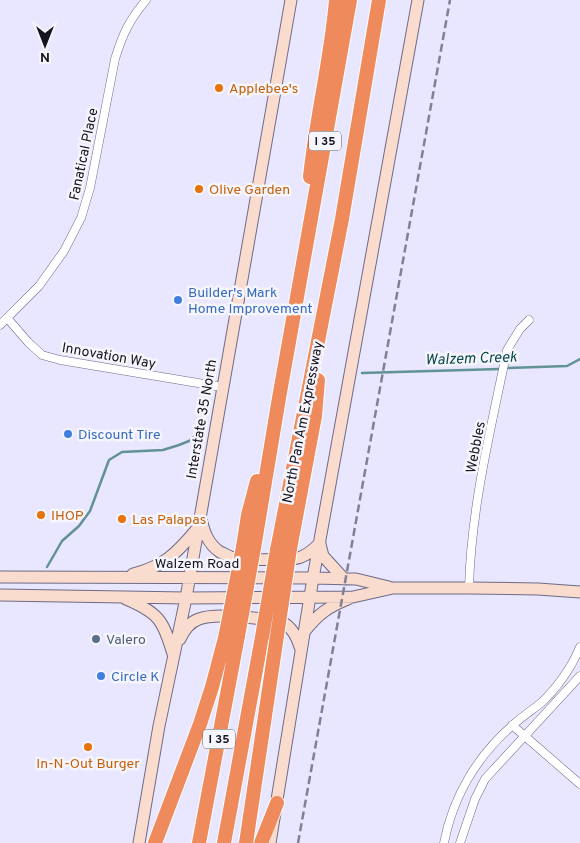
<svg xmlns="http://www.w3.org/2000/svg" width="580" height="843" viewBox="0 0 580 843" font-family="Overpass,sans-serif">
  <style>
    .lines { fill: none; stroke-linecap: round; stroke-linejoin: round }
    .stream { stroke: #629196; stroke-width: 2.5 }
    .minor-casing { stroke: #6e6a85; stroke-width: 9 }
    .secondary-casing { stroke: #6e6a85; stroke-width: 13 }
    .motorway-casing { stroke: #fff; stroke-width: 16 }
    .minor { stroke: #fff; stroke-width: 8 }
    .secondary { stroke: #fadcce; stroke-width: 11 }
    .motorway { stroke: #ef8a5c; stroke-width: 14 }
    .rail { stroke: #828091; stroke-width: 2.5; stroke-dasharray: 8 4; stroke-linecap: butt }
    .motorway-bridge-casing { stroke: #fff; stroke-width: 16; stroke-linecap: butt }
    .motorway-bridge { stroke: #ef8a5c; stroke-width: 14 }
    .food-dot { fill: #e8710a; stroke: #f6f5fc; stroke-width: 2 }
    .shop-dot { fill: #3f7fe0; stroke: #f6f5fc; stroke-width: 2 }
    .service-dot { fill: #5c6f8a; stroke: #f6f5fc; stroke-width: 2 }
    .labels { text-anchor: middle; stroke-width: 5; stroke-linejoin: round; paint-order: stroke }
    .shield { fill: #f6f5fc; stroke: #595861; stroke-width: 1 }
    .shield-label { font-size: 12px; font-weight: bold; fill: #16151f }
    .food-label { font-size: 14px; fill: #c56008; stroke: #f6f5fc; text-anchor: start }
    .street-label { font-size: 14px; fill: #16151f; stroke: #f6f5fc }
    .shop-label { font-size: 14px; fill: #366cbe; stroke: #f6f5fc; text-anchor: start }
    .service-label { font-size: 14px; fill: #4e5e75; stroke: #f6f5fc; text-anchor: start }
    .water-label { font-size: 15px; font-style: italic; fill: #0a4a4c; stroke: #f6f5fc }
  </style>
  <rect width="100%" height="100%" fill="#e9e6ff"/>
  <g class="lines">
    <path class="stream" d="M506 368 567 366 580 359
      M362 373 500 369
      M47 567 62 541 79 526 90 511 109 460 122 452 163 450 179 445 189 441 204 428"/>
    <g class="minor-casing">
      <path id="minor" d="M8 319 28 342 42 355 60 360 222 387
        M0 325 39 286 64 251 81 218 90 188 115 59C123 33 129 21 146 0
        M469 588C471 508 491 428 507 350L520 329 529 320
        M512 725 580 784
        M444 843C453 796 478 755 514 724 523 716 532 710 541 703 557 688 572 667 580 647
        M460 843 475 799 485 779 580 676"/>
    </g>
    <g class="secondary-casing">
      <path id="secondary" d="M201 519C204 532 208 544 220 552 223 553 228 556 231 557 241 560 292 561 301 557 309 554 314 549 320 543
        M320 544 323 556 344 579
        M133 574C163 567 177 553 196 530
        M0 577 313 578 356 579 389 587
        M0 595 186 598 353 597 393 588H469L538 589 580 592
        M126 599C159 613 163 620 173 654
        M304 632C318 614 328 607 348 599
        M180 639C184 630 190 622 199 619 216 612 257 619 277 620 290 624 296 634 300 647
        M139 843 159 726 186 598 291 0
        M270 843 313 578 418 0"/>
    </g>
    <g class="motorway-casing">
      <path id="motorway" d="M310 177C316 118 331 60 336 0
        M243 547 248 515 257 481
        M254 548 279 398 350 0
        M290 549 315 416 318 380
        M277 550 342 219 379 0
        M155 843 200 724 212 687 225 638
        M199 843 238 636
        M224 843 262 637
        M261 843 277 803"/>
    </g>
    <use href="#minor" class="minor"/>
    <use href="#secondary" class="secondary"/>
    <use href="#motorway" class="motorway"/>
    <path class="rail" d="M298 843 450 0"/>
    <g class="motorway-bridge-casing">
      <path id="motorway-bridge" d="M238 636 254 548
        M262 637 277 550
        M225 638 243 547
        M246 843 290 549"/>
    </g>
    <use href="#motorway-bridge" class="motorway-bridge"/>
  </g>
  <g class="food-dot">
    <circle cx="219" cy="88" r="5"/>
    <circle cx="199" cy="189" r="5"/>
    <circle cx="41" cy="515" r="5"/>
    <circle cx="122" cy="519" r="5"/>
    <circle cx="88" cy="747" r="5"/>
  </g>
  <g class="shop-dot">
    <circle cx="178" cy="300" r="5"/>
    <circle cx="68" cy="434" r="5"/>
    <circle cx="101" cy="676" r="5"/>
  </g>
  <circle class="service-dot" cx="96" cy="639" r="5"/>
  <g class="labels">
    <g class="shield">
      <rect x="309" y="131.5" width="32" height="19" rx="4"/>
      <rect x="203" y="729.5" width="32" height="19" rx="4"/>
    </g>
    <g class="shield-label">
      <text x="325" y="145">I 35</text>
      <text x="219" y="743">I 35</text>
    </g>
    <g class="food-label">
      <text x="229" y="93">Applebee's</text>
      <text x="209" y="194">Olive Garden</text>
      <text x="51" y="520">IHOP</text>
      <text x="132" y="524">Las Palapas</text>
      <text x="88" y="768" text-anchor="middle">In-N-Out Burger</text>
    </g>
    <g class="street-label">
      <text transform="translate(83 154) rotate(-78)" y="5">Fanatical Place</text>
      <text transform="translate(109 355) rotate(10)" y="5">Innovation Way</text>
      <text transform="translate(201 419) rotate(-80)" y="5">Interstate 35 North</text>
      <text transform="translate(302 422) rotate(-79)" y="5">North Pan Am Expressway</text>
      <text transform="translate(475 447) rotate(-79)" y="5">Webbles</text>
      <text x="197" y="568">Walzem Road</text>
    </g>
    <g class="shop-label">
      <text x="188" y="297">Builder's Mark<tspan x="188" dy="16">Home Improvement</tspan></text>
      <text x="78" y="439">Discount Tire</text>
      <text x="111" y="681">Circle K</text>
    </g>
    <g class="service-label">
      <text x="106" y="644">Valero</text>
    </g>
    <g class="water-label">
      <text transform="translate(471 358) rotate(-2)" y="5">Walzem Creek</text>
    </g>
  </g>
  <g transform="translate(45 45) rotate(180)" stroke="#f6f5fc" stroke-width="4" paint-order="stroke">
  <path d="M0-4L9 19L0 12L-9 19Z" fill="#16151f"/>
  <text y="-8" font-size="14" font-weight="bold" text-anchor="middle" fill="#16151f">N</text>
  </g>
</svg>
